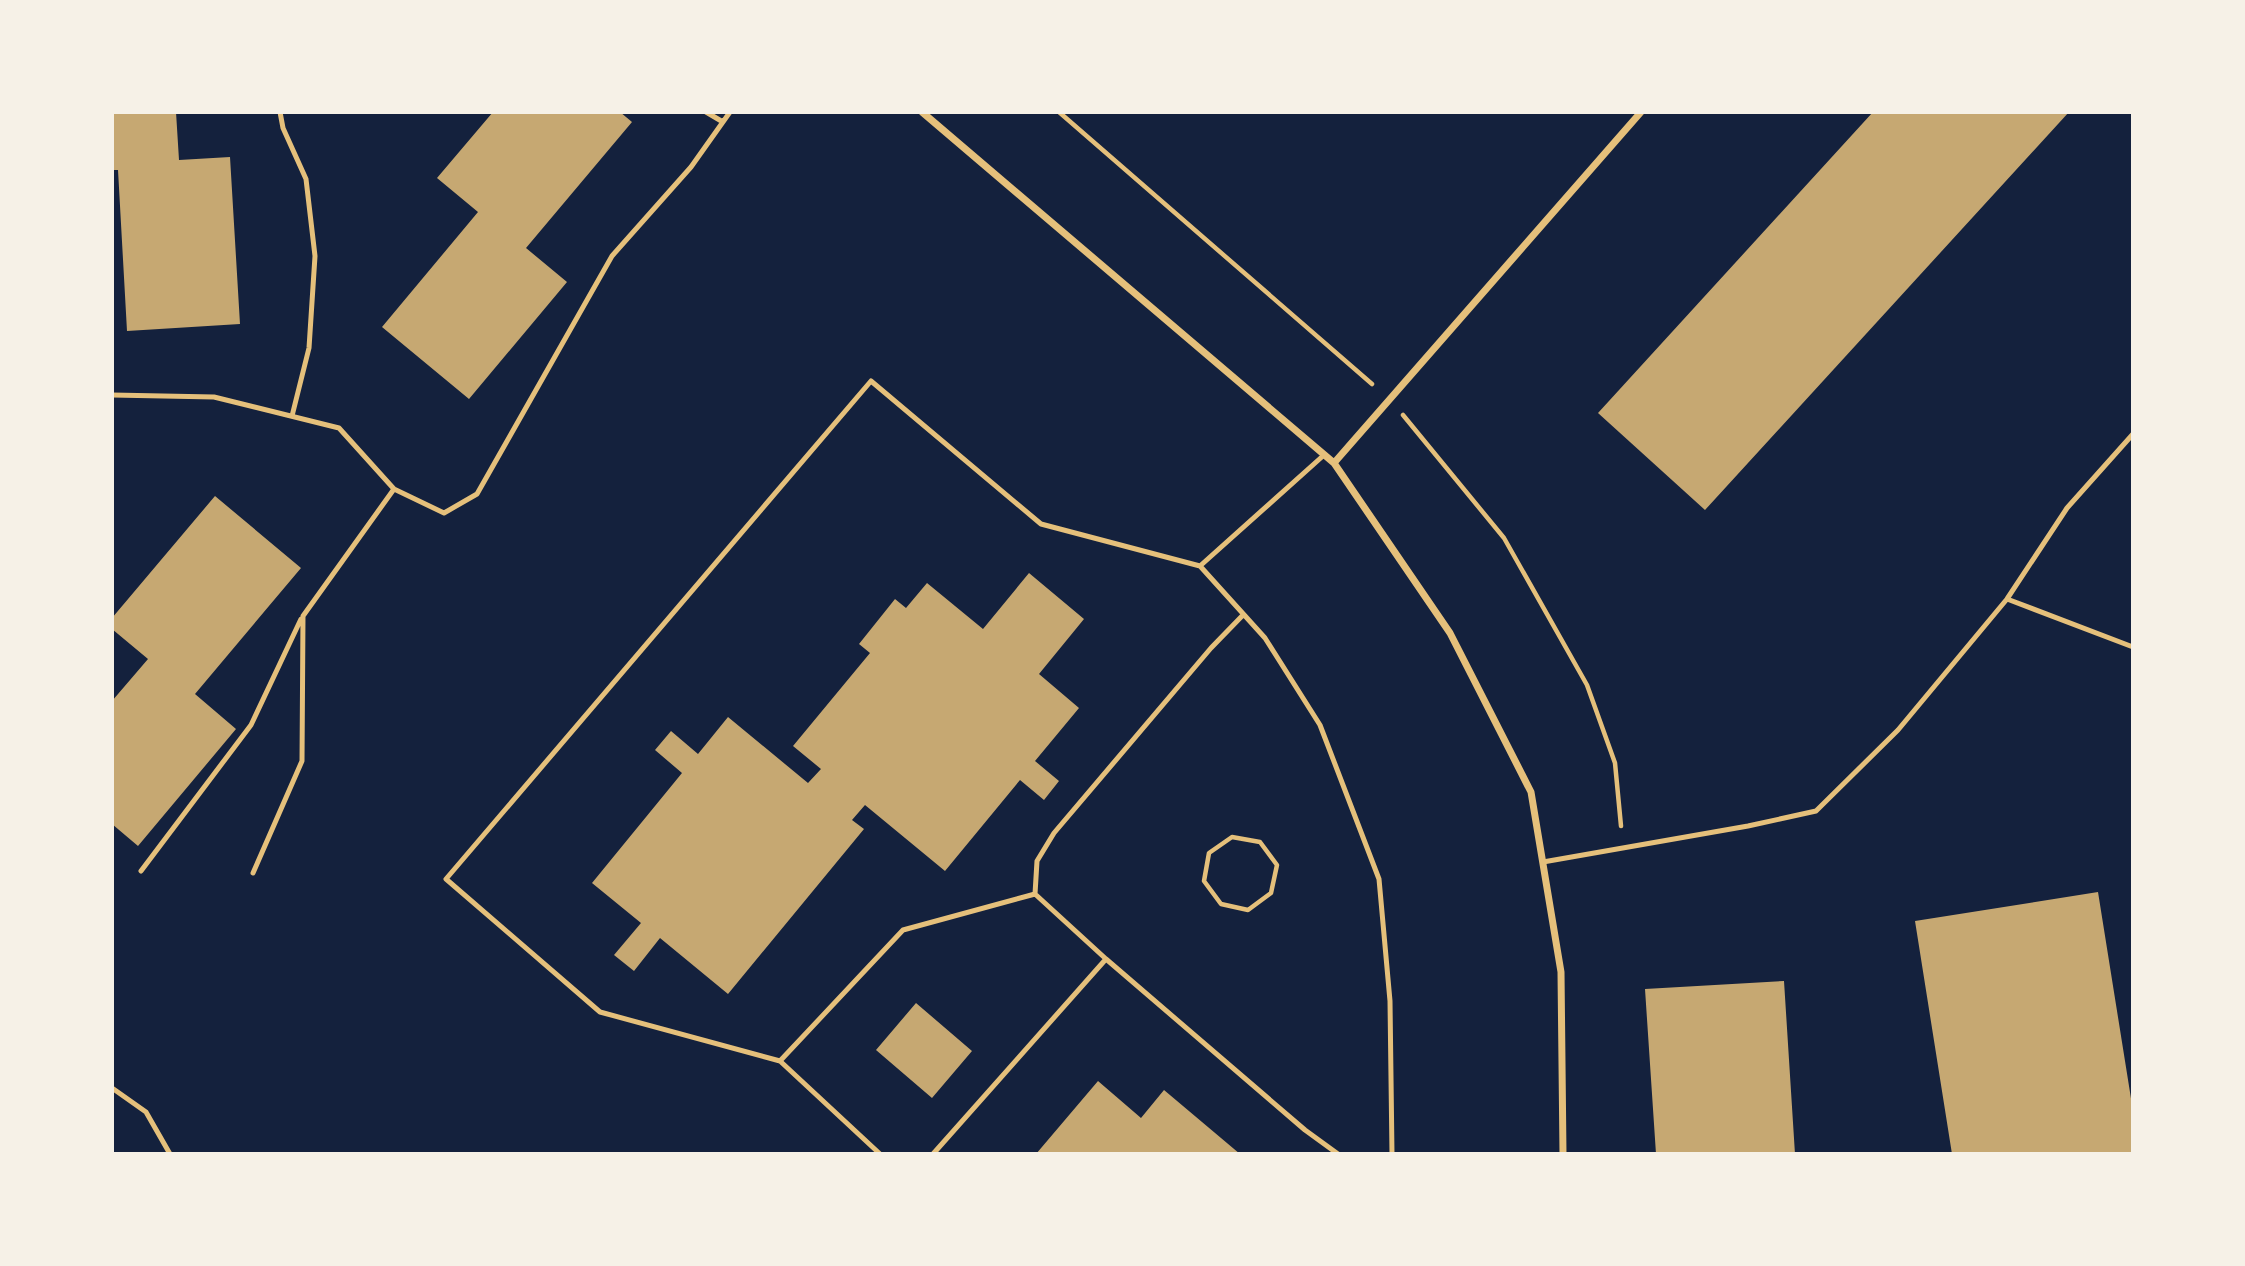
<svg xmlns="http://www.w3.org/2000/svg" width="2245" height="1266" viewBox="0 0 2245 1266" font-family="'Fira Sans',sans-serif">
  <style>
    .building { fill: #c6a872 }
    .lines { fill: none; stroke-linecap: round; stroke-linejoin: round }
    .path { stroke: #e5c07b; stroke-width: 4.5 }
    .service { stroke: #e5c07b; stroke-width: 5 }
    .minor { stroke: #e5c07b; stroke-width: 7 }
  </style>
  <rect width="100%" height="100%" fill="#14213d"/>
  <path class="building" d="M112 112H176L179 160 230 157 240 324 127 331 118 170H112Z
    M493 112H620L632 122 526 248 567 282 469 399 382 327 478 212 437 178Z
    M1873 112H2069L1705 510 1598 413Z
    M215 496 301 568 195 694 236 729 138 846 112 824V701L148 659 112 629V618Z
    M1029 573 1084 619 1039 674 1079 708 1035 761 1059 781 1044 800 1020 780 945 871 865 805 852 820 864 829 728 994 660 938 634 971 614 955 641 923 592 883 682 773 655 750 671 731 698 754 728 717 808 783 821 769 793 746 870 653 859 644 895 599 906 608 927 583 983 629Z
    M2098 892 2133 1111V1154H1952L1915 921Z
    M1784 981 1795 1154H1656L1645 989Z
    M916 1003 972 1051 932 1098 876 1050Z
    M1098 1081 1141 1118 1164 1090 1240 1154H1036Z"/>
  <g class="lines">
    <path class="path" d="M1059 112 1372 384
      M1403 415 1504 538 1587 685 1615 763 1621 826
      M1232 837 1260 842 1277 865 1271 893 1248 910 1221 904 1204 881 1209 853Z"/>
    <path class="service" d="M280 112 283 128 306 179 315 256 309 348 292 416
      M706 112 723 122
      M112 395 214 397 339 428 394 489 444 513 477 494 612 256 691 167 730 112
      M1200 566 1265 638 1320 725 1379 879 1390 1001 1392 1154
      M2007 599 2133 647
      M1543 862 1748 826 1816 811 1898 730 2007 599 2067 508 2133 434
      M141 871 251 725 301 619
      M253 873 302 761 303 616 394 489
      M1106 959 1035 894 1037 861 1054 833 1211 648 1243 615
      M780 1061 903 930 1035 894
      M112 1088 146 1112 170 1154
      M880 1154 780 1061 600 1012 446 879 871 381 1041 524 1200 566 1324 455
      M933 1154 1106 959 1305 1130 1338 1154"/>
    <path class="minor" d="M922 112 1334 463 1450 633 1531 792 1561 972 1563 1154
      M1334 463 1641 112"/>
  </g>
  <rect width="2245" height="1266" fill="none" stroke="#f6f1e7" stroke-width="228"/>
</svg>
